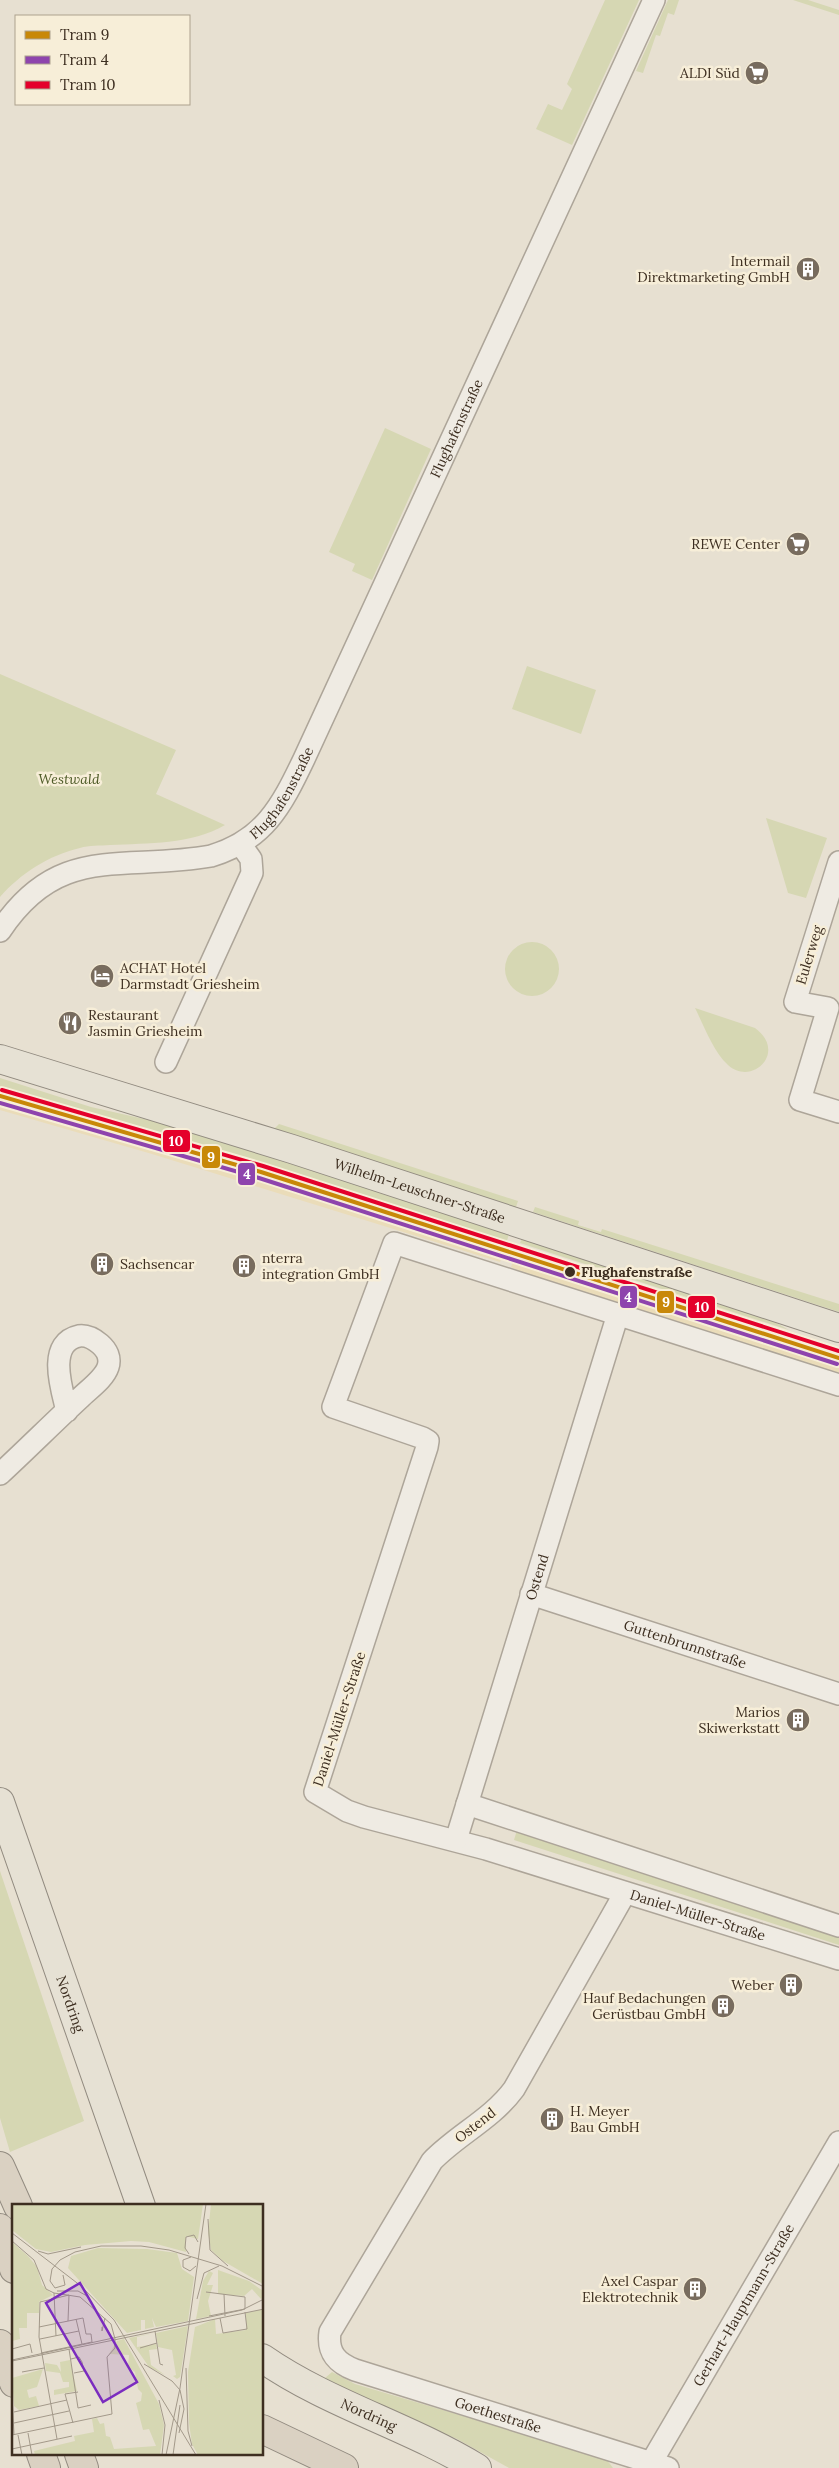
<svg xmlns="http://www.w3.org/2000/svg" width="839" height="2468" viewBox="0 0 839 2468" font-family="Lora,serif">
  <style>
    .green { fill: #d6d7b3 }
    .sand { fill: #eadcb9 }
    .lines { fill: none; stroke-linecap: round; stroke-linejoin: round }
    .minor-casing { stroke: #ada599; stroke-width: 24 }
    .major-casing { stroke: #928b80; stroke-width: 30 }
    .highway-casing { stroke: #928b80; stroke-width: 30 }
    .minor { stroke: #efebe3; stroke-width: 21 }
    .major { stroke: #e6e1d4; stroke-width: 28 }
    .highway { stroke: #dad1c2; stroke-width: 28 }
    .tram-1-casing { stroke: #f7eed8; stroke-width: 8 }
    .tram-2-casing { stroke: #f7eed8; stroke-width: 8 }
    .tram-3-casing { stroke: #f7eed8; stroke-width: 8 }
    .tram-1 { stroke: #c88808; stroke-width: 4 }
    .tram-2 { stroke: #8e44ad; stroke-width: 4 }
    .tram-3 { stroke: #e4002b; stroke-width: 4 }
    .stop-dot { fill: #3d2e20; stroke: #f7eed8; stroke-width: 2 }
    .labels { text-anchor: middle; stroke-width: 5; stroke-linejoin: round; paint-order: stroke }
    .poi-label { font-size: 14px; fill: #3d2e20; stroke: #f7eed8; text-anchor: end }
    .street-label { font-size: 14px; fill: #3d2e20; stroke: #f7eed8 }
    .park-label { font-size: 14px; font-style: italic; fill: #4d5a26; stroke: #f7eed8 }
    .stop-label { font-size: 14px; font-weight: bold; fill: #3d2e20; stroke: #f7eed8; text-anchor: start }
    .inset-road { fill: none; stroke: #a3998a; stroke-width: 1 }
    .view { fill: #7b2cbf; fill-opacity: 0.15; stroke: #7b2cbf; stroke-width: 2.5 }
    .inset-edge { fill: none; stroke: #3d2e20; stroke-width: 2.5 }
    .line-badge { stroke: #f7eed8; stroke-width: 2 }
    .badge-label { font-size: 14px; text-anchor: middle; font-weight: bold; fill: #fff }
  </style>
  <rect width="100%" height="100%" fill="#e7e0d1"/>
  <path class="green" d="M605 0H639L572 145 536 129 548 104 562 110 572 89 567 84Z
    M668 0H679L674 15 668 13 660 36 656 35 643 73 636 71Z
    M793 0H808L839 10V15Z
    M385 428 431 449 372 580 352 571 355 564 329 552Z
    M527 666 596 690 581 734 512 709Z
    M0 674 176 750 156 794 225 825C191 845 148 843 110 845 100 846 89 845 80 848 49 855 20 874 0 897Z
    M766 818 827 838 806 898 788 893Z
    M505 969a27 27 0 1 1 54 0a27 27 0 1 1-54 0Z
    M695 1008 755 1028C788 1052 752 1087 728 1065 713 1051 704 1026 695 1008Z
    M0 1078 91 1107 171 1125 509 1234 506 1244 235 1157 0 1091Z
    M279 1124 518 1201 516 1207 274 1129Z
    M535 1207 579 1221 578 1225 601 1232 602 1229 839 1304V1312L533 1212Z
    M522 1237 766 1317 789 1330 520 1243Z
    M517 1830 839 1934V1945L514 1840Z
    M0 1871 84 2121 10 2152 0 2118Z
    M332 2372 355 2384 594 2455 607 2460 613 2468H509L457 2439 325 2382V2378Z"/>
  <path class="sand" d="M0 1091 235 1157 506 1244 500 1262 152 1154 0 1110Z
    M517 1249 665 1298 667 1291 839 1347V1376L533 1277 511 1267Z"/>
  <g class="lines">
    <g class="minor-casing">
      <g id="minor">
        <path d="M839 862 795 1002 828 1008 800 1100 839 1112"/>
        <path id="s1" d="M0 931C59 842 122 872 211 856 264 840 281 807 304 759L654 0"/>
        <path d="M166 1062 252 873 251 859 241 845"/>
        <path id="s2" d="M839 1385 394 1243 333 1407 423 1438 428 1441 427 1447 315 1792 347 1811 364 1817 486 1849 839 1959"/>
        <path d="M0 1474C27 1449 53 1423 80 1398 89 1389 104 1379 108 1367 111 1358 107 1350 100 1344 94 1339 86 1335 79 1336 46 1343 62 1390 67 1411"/>
        <path id="s3" d="M531 1594 839 1694"/>
        <path d="M467 1804 839 1926"/>
        <path id="s4" d="M456 1840 618 1314"/>
        <path id="s5" d="M625 1893 514 2089C492 2119 457 2135 432 2161L330 2332C327 2353 337 2363 355 2370L668 2468"/>
        <path id="s6" d="M648 2468 839 2142"/>
      </g>
    </g>
    <g class="major-casing">
      <g id="major">
        <path id="s7" d="M0 1059 292 1149 839 1328"/>
        <path id="s8" d="M0 1802 141 2206"/>
        <path id="s9" d="M262 2358C328 2404 408 2426 477 2468"/>
      </g>
    </g>
    <g class="highway-casing">
      <path id="highway" d="M0 2166 18 2206
        M0 2228 14 2269
        M0 2344 14 2383
        M262 2429 344 2468
        M41 2454 46 2468
        M79 2454 84 2468"/>
    </g>
    <use href="#minor" class="minor"/>
    <use href="#major" class="major"/>
    <use href="#highway" class="highway"/>
    <g class="tram-1-casing">
      <path id="tram-1" d="M0 1096 261 1172 839 1358"/>
    </g>
    <g class="tram-2-casing">
      <path id="tram-2" d="M0 1103 259 1178 837 1364"/>
    </g>
    <g class="tram-3-casing">
      <path id="tram-3" d="M2 1090 263 1166 839 1351"/>
    </g>
    <use href="#tram-1" class="tram-1"/>
    <use href="#tram-2" class="tram-2"/>
    <use href="#tram-3" class="tram-3"/>
  </g>
  <defs>
    <g id="supermarket-disc" transform="scale(1.25)"><circle r="9.5" fill="#786c5e" stroke="#f7eed8"/><path d="M-6-5.5h2.5l.6 2H6L4.5 2H-2.5L-4.4-4H-6ZM-1.5 3.2a1.3 1.3 0 1 0 .1 0ZM3 3.2a1.3 1.3 0 1 0 .1 0Z" fill="#fff"/></g>
    <g id="building-disc" transform="scale(1.25)"><circle r="9.5" fill="#786c5e" stroke="#f7eed8"/><path d="M-4-6H4V6H1V3H-1V6H-4ZM-2.5-4.3h1.7v1.8h-1.7ZM.8-4.3h1.7v1.8H.8ZM-2.5-1h1.7V.8h-1.7ZM.8-1h1.7V.8H.8Z" fill="#fff"/></g>
    <g id="hotel-disc" transform="scale(1.25)"><circle r="9.5" fill="#786c5e" stroke="#f7eed8"/><path d="M-6-4.5h1.5V1H6V5H4.5V3h-9V5H-6ZM-4 0a1.8 1.8 0 1 1 3.6 0ZM.5 0V-2.5h3Q6-2.5 6 0Z" fill="#fff"/></g>
    <g id="restaurant-disc" transform="scale(1.25)"><circle r="9.5" fill="#786c5e" stroke="#f7eed8"/><path d="M-5-6h1v4h1v-4h1v4h1v-4h1v5L-1.5 .5V6h-2V.5L-5-1ZM5-6V6H3V1.5H1.5Q1.5-4 5-6Z" fill="#fff"/></g>
  </defs>
  <g fill-rule="evenodd">
    <use href="#supermarket-disc" x="757" y="73"/>
    <use href="#building-disc" x="808" y="269"/>
    <use href="#supermarket-disc" x="798" y="544"/>
    <use href="#hotel-disc" x="102" y="976"/>
    <use href="#restaurant-disc" x="70" y="1023"/>
    <use href="#building-disc" x="102" y="1264"/>
    <use href="#building-disc" x="244" y="1266"/>
    <use href="#building-disc" x="798" y="1720"/>
    <use href="#building-disc" x="791" y="1985"/>
    <use href="#building-disc" x="723" y="2006"/>
    <use href="#building-disc" x="552" y="2119"/>
    <use href="#building-disc" x="695" y="2289"/>
  </g>
  <circle class="stop-dot" cx="570" cy="1272" r="6"/>
  <g class="labels">
    <g class="poi-label">
      <text x="740" y="78">ALDI Süd</text>
      <text x="790" y="266">Intermail<tspan x="790" dy="16">Direktmarketing GmbH</tspan></text>
      <text x="780" y="549">REWE Center</text>
      <text x="120" y="973" text-anchor="start">ACHAT Hotel<tspan x="120" dy="16">Darmstadt Griesheim</tspan></text>
      <text x="88" y="1020" text-anchor="start">Restaurant<tspan x="88" dy="16">Jasmin Griesheim</tspan></text>
      <text x="262" y="1263" text-anchor="start">nterra<tspan x="262" dy="16">integration GmbH</tspan></text>
      <text x="120" y="1269" text-anchor="start">Sachsencar</text>
      <text x="780" y="1717">Marios<tspan x="780" dy="16">Skiwerkstatt</tspan></text>
      <text x="774" y="1990">Weber</text>
      <text x="706" y="2003">Hauf Bedachungen<tspan x="706" dy="16">Gerüstbau GmbH</tspan></text>
      <text x="570" y="2116" text-anchor="start">H. Meyer<tspan x="570" dy="16">Bau GmbH</tspan></text>
      <text x="678" y="2286">Axel Caspar<tspan x="678" dy="16">Elektrotechnik</tspan></text>
    </g>
    <g class="street-label">
      <text dy="5" stroke="none"><textPath href="#s1" startOffset="739">Flughafenstraße</textPath></text>
      <text dy="5" stroke="none"><textPath href="#s1" startOffset="334">Flughafenstraße</textPath></text>
      <text transform="translate(809 955) rotate(-73)" y="5">Eulerweg</text>
      <text dy="5" stroke="none"><textPath href="#s7" startOffset="440">Wilhelm-Leuschner-Straße</textPath></text>
      <text dy="5" stroke="none"><textPath href="#s4" startOffset="275">Ostend</textPath></text>
      <text dy="5" stroke="none"><textPath href="#s3" startOffset="162">Guttenbrunnstraße</textPath></text>
      <text transform="translate(339 1719) rotate(-72)" y="5">Daniel-Müller-Straße</text>
      <text dy="5" stroke="none"><textPath href="#s2" startOffset="1515">Daniel-Müller-Straße</textPath></text>
      <text dy="5" stroke="none"><textPath href="#s8" startOffset="214">Nordring</textPath></text>
      <text transform="translate(475 2125) rotate(-38)" y="5">Ostend</text>
      <text dy="5" stroke="none"><textPath href="#s6" startOffset="189">Gerhart-Hauptmann-Straße</textPath></text>
      <text dy="5" stroke="none"><textPath href="#s9" startOffset="121">Nordring</textPath></text>
      <text dy="5" stroke="none"><textPath href="#s5" startOffset="734">Goethestraße</textPath></text>
    </g>
    <g class="park-label">
      <text x="69" y="784">Westwald</text>
    </g>
    <g class="stop-label">
      <text x="581" y="1277">Flughafenstraße</text>
    </g>
  </g>
  <g transform="translate(12 2204)">
    <rect width="251" height="251" fill="#e7e0d1"/>
    <path d="M0 0H191L186 35 174 32V48L137 38 119 37 73 41 39 48 24 45 0 26ZM199 0H251V80L211 57 199 46 196 29ZM0 38 16 52 25 63 30 81 41 91 27 98V109H15V124H7L8 135 0 137ZM86 44 135 45 165 49 170 65 182 73 176 117 144 123 140 114 142 123 133 125V116H129V126L115 129 56 64 59 52ZM206 66 237 77 251 87V94L249 95 240 85 232 92 206 90ZM197 67 201 69 195 81H201L196 97 199 112 184 115 191 77ZM251 105V251H186L180 240 177 219 176 168 183 123 203 115 204 130 234 126V109ZM176 122 168 173 165 175 161 172 164 171 160 146 146 143 144 129ZM142 129 125 133V143L144 140 145 145 137 146 139 161 153 171 137 163 117 134ZM112 135 147 200 152 221 148 251H23L22 247 63 237 62 232 82 228 80 215 85 214 88 220 92 219 94 232 98 233 102 245 144 242 137 225 131 226 124 199 129 197 130 189 126 185 123 168 116 163 117 151 97 150 105 137ZM58 156 65 187 42 191V186L57 183V178H51L48 169 34 167 33 159 45 161 49 168 48 158ZM31 165 25 183 15 186 17 194 24 192 27 202 7 206 2 202 0 174Z" fill="#d6d7b3"/>
    <path class="inset-road" d="M196 15 198 46 216 62M0 29 69 82 102 116 184 251M0 37 22 56 34 85 42 89 68 93 99 120 103 135M26 47 36 50 69 43M177 50 173 44 174 33 182 31 186 38M179 53 171 56V63L178 67 184 62M51 71 53 81 43 84 38 77 40 65 48 56 63 48 89 42H129L157 46 210 62 252 83M45 87H66L75 92M194 88 233 93V105L197 112M42 89 44 132M212 90 213 112M185 95 192 69 207 62M208 114 211 129 235 125 233 108M64 115 70 140M27 123 71 114 74 130H79L80 138 29 149M90 123V127L93 114M143 127 148 160 151 161M28 135 67 127M128 144 145 139M0 145 18 140 20 149M57 145 66 204 79 201M59 155 67 153 70 158 72 167 62 169M0 156 230 106 252 95M0 157 252 105M132 160 160 177 168 186 172 205 167 229M174 164 176 227 180 242M10 168 32 164M0 191 2 231M147 196 153 221 150 251M2 208 55 196M2 219 57 207M61 219 53 190 66 188M16 229 20 251M0 231 100 210 95 153 103 144V135M6 231 10 251M45 235 27 133 28 98 57 91 56 117M0 245 60 232M154 251 168 184 194 0M161 251 168 201"/>
    <path class="view" d="M68 79 125 178 91 198 34 99Z"/>
    <rect width="251" height="251" class="inset-edge"/>
  </g>
  <g class="line-badge">
    <rect x="162" y="1129" width="29" height="24" rx="5" fill="#e4002b"/>
    <rect x="201" y="1145" width="20" height="24" rx="5" fill="#c88808"/>
    <rect x="237" y="1162" width="19" height="24" rx="5" fill="#8e44ad"/>
    <rect x="619" y="1285" width="19" height="24" rx="5" fill="#8e44ad"/>
    <rect x="656" y="1290" width="19" height="24" rx="5" fill="#c88808"/>
    <rect x="687" y="1295" width="29" height="24" rx="5" fill="#e4002b"/>
  </g>
  <g class="badge-label">
    <text x="176" y="1146">10</text>
    <text x="211" y="1162">9</text>
    <text x="247" y="1179">4</text>
    <text x="628" y="1302">4</text>
    <text x="666" y="1307">9</text>
    <text x="702" y="1312">10</text>
  </g>
  <rect x="15" y="15" width="175" height="90" fill="#f7eed8" stroke="#ada18e"/>
  <rect x="25" y="31" width="25" height="8" fill="#c88808" stroke="#ada18e"/>
  <text x="60" y="40" font-size="15" fill="#3d2e20">Tram 9</text>
  <rect x="25" y="56" width="25" height="8" fill="#8e44ad" stroke="#ada18e"/>
  <text x="60" y="65" font-size="15" fill="#3d2e20">Tram 4</text>
  <rect x="25" y="81" width="25" height="8" fill="#e4002b" stroke="#ada18e"/>
  <text x="60" y="90" font-size="15" fill="#3d2e20">Tram 10</text>
</svg>
